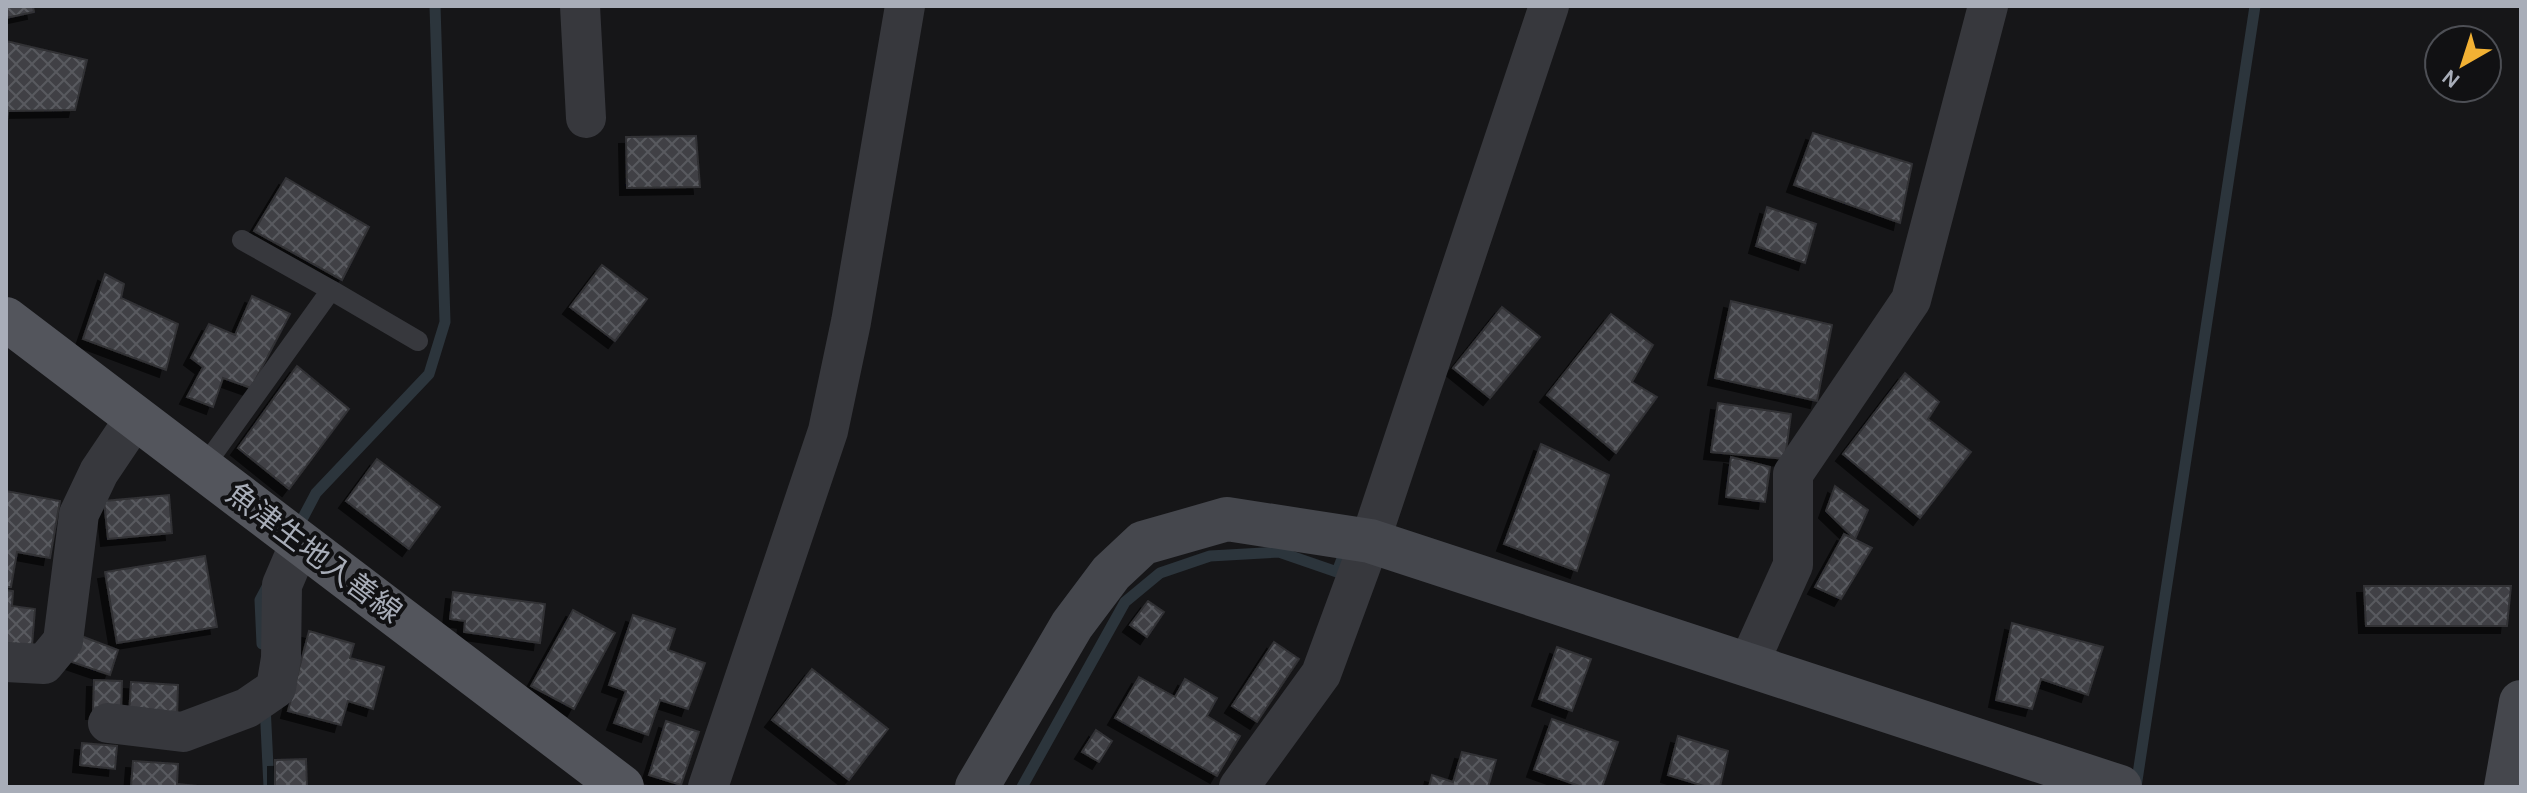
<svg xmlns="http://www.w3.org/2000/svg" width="2527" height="793" viewBox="0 0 2527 793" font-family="Karla,'Noto Sans JP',sans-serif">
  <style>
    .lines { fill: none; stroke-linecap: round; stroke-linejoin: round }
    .stream { stroke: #2c353c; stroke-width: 11 }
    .building { fill: url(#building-cross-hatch); stroke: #303034; stroke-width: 2; filter: url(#shadow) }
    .lane { stroke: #37383d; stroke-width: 20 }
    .street { stroke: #37383d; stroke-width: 40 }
    .secondary { stroke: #45474d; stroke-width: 44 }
    .primary { stroke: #53555c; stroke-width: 44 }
    .labels { text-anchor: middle; stroke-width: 8; stroke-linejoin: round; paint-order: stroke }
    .street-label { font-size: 30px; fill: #a8adb8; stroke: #111113 }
  </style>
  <defs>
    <pattern id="building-cross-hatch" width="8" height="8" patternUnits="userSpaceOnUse" patternTransform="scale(2)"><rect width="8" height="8" fill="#404145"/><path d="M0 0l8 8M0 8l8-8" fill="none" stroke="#595a5e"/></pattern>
    <filter id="shadow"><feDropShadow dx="-7" dy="7" stdDeviation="0" flood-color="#0009"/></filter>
  </defs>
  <rect width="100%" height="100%" fill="#161618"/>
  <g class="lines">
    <path class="stream" d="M297 529 316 493 429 374 445 322 435 6
      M262 644 260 600 269 583
      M265 705 269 787
      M1022 787 1125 602 1160 573 1210 556 1279 552 1337 572 1346 548
      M2136 787 2255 6"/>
  </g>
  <path class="building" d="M6 6H33L34 12 6 18Z
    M6 41 87 60 75 110 8 111 6 132Z
    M1813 133 1912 164 1900 223 1794 185Z
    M696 136 700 187 627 188 626 137Z
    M286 178 369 227 342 280 254 231Z
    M1767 207 1816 224 1805 263 1756 246Z
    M602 265 647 299 615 341 570 307Z
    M105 274 124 284 121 298 178 324 166 370 83 339Z
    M252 296 290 314 251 388 223 378 213 407 187 397 203 367 191 358 209 324 235 335Z
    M1731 301 1832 325 1817 401 1715 378Z
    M1502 307 1540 337 1490 398 1453 368Z
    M1611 314 1653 345 1632 382 1657 397 1616 453 1547 395Z
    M297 366 349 409 289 489 238 448Z
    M1905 373 1939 402 1928 419 1971 452 1920 518 1843 454Z
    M1718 403 1791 414 1785 459 1711 452Z
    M1541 444 1609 475 1577 571 1504 544Z
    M1731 457 1770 467 1765 502 1726 497Z
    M377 459 440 507 409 549 346 501Z
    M1835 486 1868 510 1855 539 1826 511Z
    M6 491 60 501 50 558 17 552 11 587H6Z
    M169 495 172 533 108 539 104 501Z
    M1844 534 1872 548 1841 599 1815 587Z
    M205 556 217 627 117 643 105 572Z
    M2364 586H2511L2507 626H2366Z
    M6 590 13 591 12 606 35 609 32 646 6 643Z
    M453 592 545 604 540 643 464 632 465 621 450 619Z
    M1148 601 1164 612 1147 637 1130 625Z
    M573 610 615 633 574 709 531 686Z
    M633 615 675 629 668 650 705 663 688 709 660 700 648 735 614 723 626 691 609 685Z
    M2012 623 2103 647 2088 695 2041 679 2032 709 1996 700Z
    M309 631 354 644 350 658 384 667 373 709 348 701 341 725 288 711Z
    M76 634 118 650 110 675 66 660Z
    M1274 642 1299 659 1257 722 1232 706Z
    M1557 647 1591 659 1572 711 1539 699Z
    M812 669 888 729 849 780 772 720Z
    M1139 677 1175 697 1185 679 1217 698 1207 716 1240 736 1217 776 1115 718Z
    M94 680 122 681 121 712H93Z
    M131 682 178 685 177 719 129 716Z
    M1552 719 1618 742 1602 787H1582L1534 770Z
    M666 721 699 732 681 785 649 775Z
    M1096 730 1112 741 1099 762 1082 752Z
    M1678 736 1728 751 1720 787H1707L1668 775Z
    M82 743 117 746 115 769 80 765Z
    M1462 752 1496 760 1488 787H1429L1432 775 1453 782Z
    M306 759 307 787H275V760Z
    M133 761 178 764 177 784 208 787H131Z"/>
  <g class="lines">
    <path class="lane" d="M242 240 331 290
      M203 468 331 290 418 341"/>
    <path class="street" d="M580 6 586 118
      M6 662 44 664 63 641 79 514 99 472 136 417
      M1748 665 1793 565V474L1911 300 1988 6
      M108 723 183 732 247 708 276 688 281 658 282 585 300 543
      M708 787 828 431 851 322 905 6
      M1239 787 1321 674 1370 541 1549 6"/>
    <path class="secondary" d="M977 787 1072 625 1111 573 1143 543 1227 519 1370 541 2120 787
      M2506 787 2521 702"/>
    <path class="primary" d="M6 319 622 787"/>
  </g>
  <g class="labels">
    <g class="street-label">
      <text transform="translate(314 553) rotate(37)" y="10">魚津生地入善線</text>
    </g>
  </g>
  <rect width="2527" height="793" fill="none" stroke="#a8adb8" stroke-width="16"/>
  <g transform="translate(2463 64) rotate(219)"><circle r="38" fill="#111113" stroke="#4d4f55" stroke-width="2"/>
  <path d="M0-6L14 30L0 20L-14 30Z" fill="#f2b134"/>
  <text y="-12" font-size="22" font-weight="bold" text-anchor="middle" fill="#a8adb8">N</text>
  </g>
</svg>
